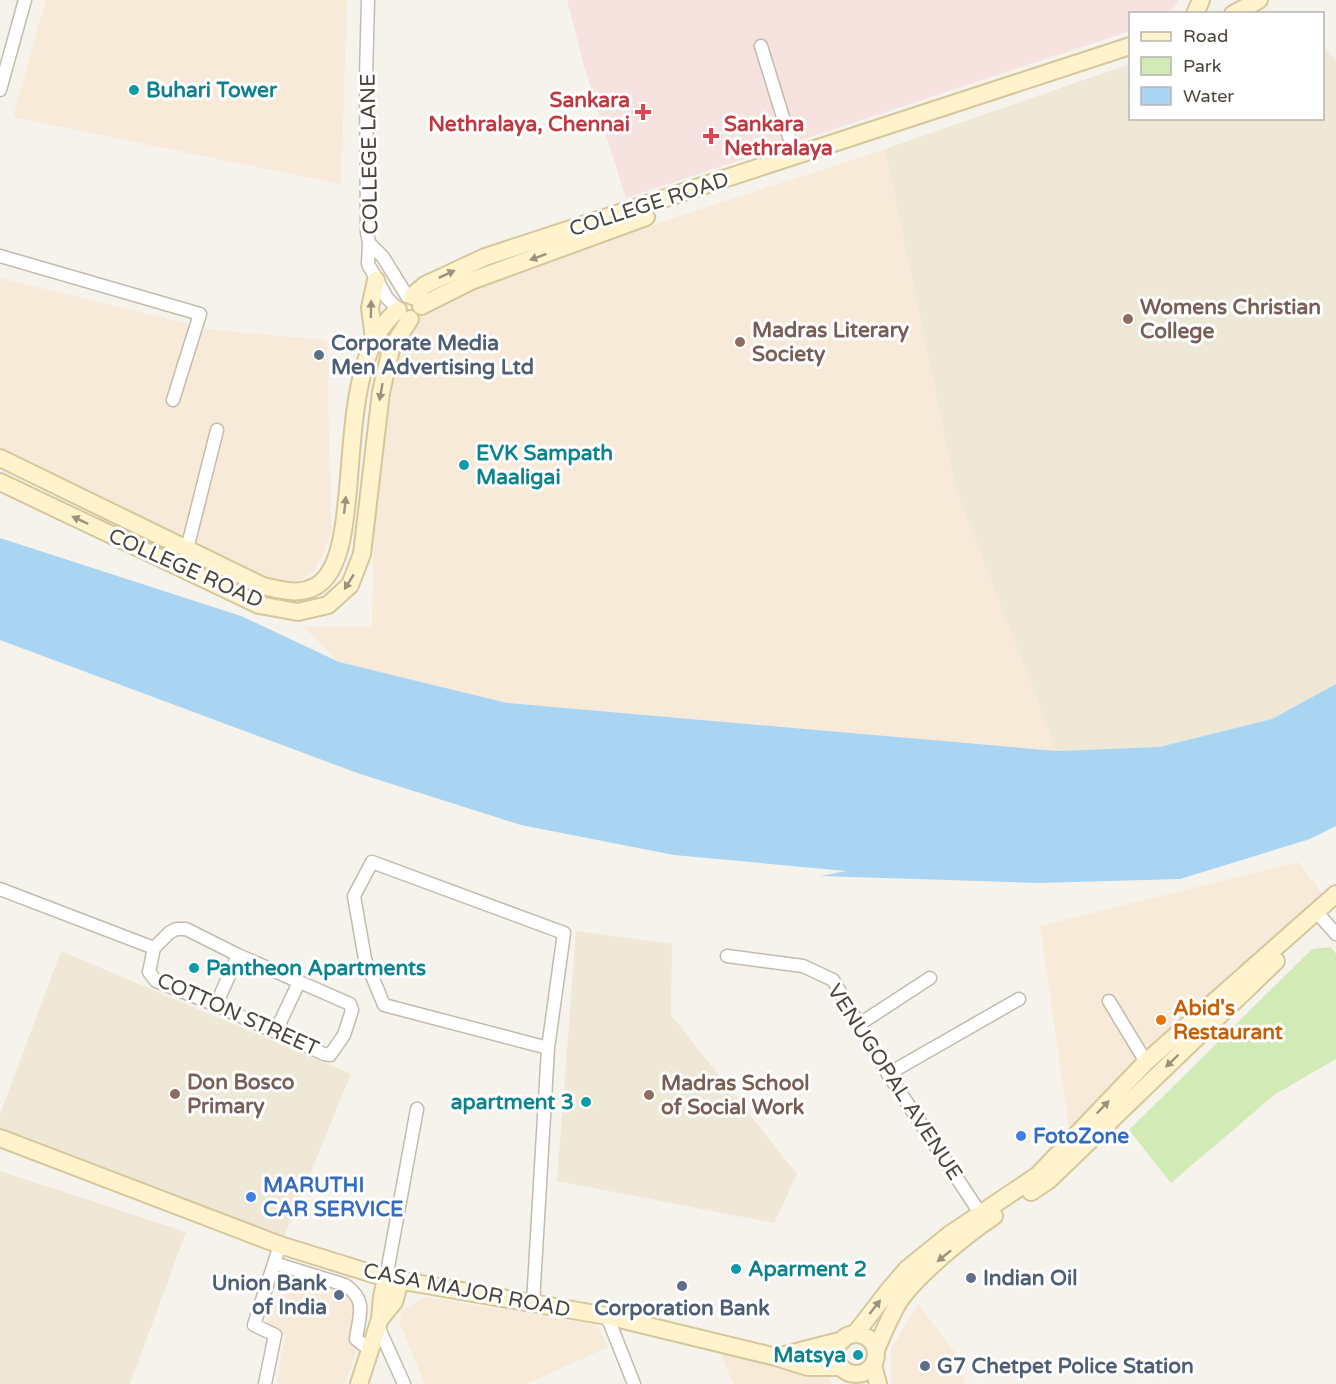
<svg xmlns="http://www.w3.org/2000/svg" width="1336" height="1384" viewBox="0 0 1336 1384" font-family="'Varela Round',sans-serif">
  <style>
    .commercial { fill: #f7ead8 }
    .education { fill: #efe8d6 }
    .medical { fill: #f6e3e0 }
    .green { fill: #d2eab5 }
    .water { fill: #a9d4f2 }
    .lines { fill: none; stroke-linecap: round; stroke-linejoin: round }
    .minor-casing { stroke: #c2bbae; stroke-width: 15 }
    .secondary-casing { stroke: #d6c79b; stroke-width: 20 }
    .minor { stroke: #fff; stroke-width: 12 }
    .secondary { stroke: #fff3cd; stroke-width: 16 }
    .oneway { fill: #9c937c }
    .culture-dot { fill: #0f9aa8; stroke: #fff; stroke-width: 2 }
    .health-dot { fill: #e0444e; stroke: #fff; stroke-width: 2 }
    .education-dot { fill: #8d6e63; stroke: #fff; stroke-width: 2 }
    .service-dot { fill: #5c6f8a; stroke: #fff; stroke-width: 2 }
    .food-dot { fill: #e8710a; stroke: #fff; stroke-width: 2 }
    .shop-dot { fill: #3f7fe0; stroke: #fff; stroke-width: 2 }
    .labels { text-anchor: middle; stroke-width: 6; stroke-linejoin: round; paint-order: stroke }
    .culture-label { font-size: 21px; font-weight: bold; fill: #0d838f; stroke: #fff; text-anchor: start }
    .health-label { font-size: 21px; font-weight: bold; fill: #be3a42; stroke: #fff; text-anchor: end }
    .street-label { font-size: 21px; fill: #4b4439; stroke: #fff }
    .education-label { font-size: 21px; font-weight: bold; fill: #785e54; stroke: #fff; text-anchor: start }
    .service-label { font-size: 21px; font-weight: bold; fill: #4e5e75; stroke: #fff; text-anchor: start }
    .food-label { font-size: 21px; font-weight: bold; fill: #c56008; stroke: #fff; text-anchor: start }
    .shop-label { font-size: 21px; font-weight: bold; fill: #366cbe; stroke: #fff; text-anchor: start }
  </style>
  <rect width="100%" height="100%" fill="#f6f3ec"/>
  <path class="commercial" d="M46 0H347L341 184 13 117Z
    M885 149 956 490 1057 751 507 703 339 662 303 626 372 627 376 396 395 345 424 313 464 287Z
    M0 278 213 330 327 340 331 530 323 555 312 573 294 583H275L0 449Z
    M1298 862 1322 893 1116 1094 1069 1127 1040 926Z
    M290 1275 354 1296 364 1314V1331L345 1384H277L285 1336 266 1325Z
    M425 1297 597 1325 608 1347 527 1384H425L400 1324 401 1311Z
    M918 1304 954 1351 966 1384H891V1349Z
    M721 1353 787 1366 828 1377 832 1384H733Z"/>
  <path class="education" d="M1323 45 1336 61V684L1272 719 1159 747 1057 751 956 490 885 149 1130 64V118H1322Z
    M576 931 672 944 671 1015 797 1174 774 1223 557 1181Z
    M61 951 351 1074 280 1247 0 1130V1114Z
    M0 1171 186 1232 130 1384H0Z"/>
  <path class="medical" d="M567 0H1179L1168 13 1130 14V31L626 198 586 73Z"/>
  <path class="green" d="M1331 947 1336 954V1059L1274 1095 1171 1183 1129 1130 1312 949Z"/>
  <path class="water" d="M0 538 241 616 339 662 507 703 1057 751 1159 747 1272 719 1336 684V826L1310 839 1180 879 1038 883 821 876 846 871 674 855 521 825 360 774 0 640Z"/>
  <g class="lines">
    <g class="minor-casing">
      <path id="minor" d="M368 0 366 78 367 232 369 243 383 257 407 296
        M761 46 795 156
        M0 90 25 0
        M369 243 368 264 387 298 397 308
        M0 256 200 314 173 400
        M187 549 217 430
        M0 889 154 948 149 972 156 981 216 1005 324 1054 330 1055 344 1035 352 1010 350 1004 238 955 186 929H176L169 933 154 948
        M1321 917 1336 934
        M727 956 803 966 833 980 888 1074 980 1213
        M1109 1001 1146 1062
        M216 1005 238 955
        M858 1025 930 978
        M276 1031 299 982
        M888 1074 1019 999
        M274 1263 345 1285C368 1300 359 1316 356 1339L370 1350
        M386 1278 417 1109
        M533 1303 548 1048 564 933 372 862 354 896 365 959 384 1005 548 1048
        M607 1316 634 1384
        M378 1326 404 1384
        M265 1384 275 1335 254 1325 280 1245"/>
    </g>
    <g class="secondary-casing">
      <path id="secondary" d="M1195 14 1201 0
        M1233 14 1259 0
        M412 296 425 285 485 257 1130 46
        M421 306 471 281 646 217
        M374 339 370 308 376 280
        M0 458 263 586C282 590 298 596 316 586 371 554 326 367 398 310
        M0 482 259 605 298 612 328 605 350 585 362 554 381 392 391 349 410 319
        M0 1138 280 1245 386 1278 607 1316 776 1357 808 1367H841
        M1031 1192 1049 1180 1276 961
        M380 1319 394 1302 400 1281
        M855 1334 889 1290 907 1269 949 1235 1038 1175 1146 1062 1336 894
        M836 1354a20 20 0 1 1 40 0a20 20 0 1 1-40 0Z
        M876 1350C883 1333 890 1316 900 1300 919 1273 966 1235 994 1216
        M777 1357 843 1340
        M873 1365 878 1384
        M359 1384 380 1319 382 1297 386 1278"/>
    </g>
    <use href="#minor" class="minor"/>
    <use href="#secondary" class="secondary"/>
  </g>
  <defs><path id="oneway-solid" d="M-6-.8H1V-3.2L6.5 0L1 3.2V.8H-6Z" transform="scale(1.5)"/></defs>
  <g class="oneway">
    <use href="#oneway-solid" transform="translate(538 257) rotate(160)"/>
    <use href="#oneway-solid" transform="translate(447 274) rotate(-25)"/>
    <use href="#oneway-solid" transform="translate(371 309) rotate(-89)"/>
    <use href="#oneway-solid" transform="translate(381 392) rotate(100)"/>
    <use href="#oneway-solid" transform="translate(345 505) rotate(-84)"/>
    <use href="#oneway-solid" transform="translate(80 520) rotate(-155)"/>
    <use href="#oneway-solid" transform="translate(349 582) rotate(122)"/>
    <use href="#oneway-solid" transform="translate(1172 1061) rotate(136)"/>
    <use href="#oneway-solid" transform="translate(1103 1107) rotate(-46)"/>
    <use href="#oneway-solid" transform="translate(944 1256) rotate(141)"/>
    <use href="#oneway-solid" transform="translate(875 1307) rotate(-52)"/>
  </g>
  <g class="culture-dot">
    <circle cx="134" cy="90" r="6"/>
    <circle cx="464" cy="465" r="6"/>
    <circle cx="194" cy="968" r="6"/>
    <circle cx="586" cy="1102" r="6"/>
    <circle cx="736" cy="1269" r="6"/>
    <circle cx="858" cy="1355" r="6"/>
  </g>
  <g class="health-dot">
    <path d="M640 103h6v6h6v6h-6v6h-6v-6h-6v-6h6z"/>
    <path d="M708 127h6v6h6v6h-6v6h-6v-6h-6v-6h6z"/>
  </g>
  <g class="education-dot">
    <circle cx="1128" cy="319" r="6"/>
    <circle cx="740" cy="342" r="6"/>
    <circle cx="175" cy="1094" r="6"/>
    <circle cx="649" cy="1095" r="6"/>
  </g>
  <g class="service-dot">
    <circle cx="319" cy="355" r="6"/>
    <circle cx="971" cy="1278" r="6"/>
    <circle cx="682" cy="1286" r="6"/>
    <circle cx="339" cy="1295" r="6"/>
    <circle cx="925" cy="1366" r="6"/>
  </g>
  <circle class="food-dot" cx="1161" cy="1020" r="6"/>
  <g class="shop-dot">
    <circle cx="1021" cy="1136" r="6"/>
    <circle cx="251" cy="1197" r="6"/>
  </g>
  <g class="labels">
    <g class="culture-label">
      <text x="146" y="97">Buhari Tower</text>
      <text x="476" y="460">EVK Sampath<tspan x="476" dy="24">Maaligai</tspan></text>
      <text x="206" y="975">Pantheon Apartments</text>
      <text x="574" y="1109" text-anchor="end">apartment 3</text>
      <text x="748" y="1276">Aparment 2</text>
      <text x="846" y="1362" text-anchor="end">Matsya</text>
    </g>
    <g class="health-label">
      <text x="630" y="107">Sankara<tspan x="630" dy="24">Nethralaya, Chennai</tspan></text>
      <text x="724" y="131" text-anchor="start">Sankara<tspan x="724" dy="24">Nethralaya</tspan></text>
    </g>
    <g class="street-label">
      <text transform="translate(369 154) rotate(-91)" y="7">COLLEGE LANE</text>
      <text transform="translate(649 204) rotate(-18)" y="7">COLLEGE ROAD</text>
      <text transform="translate(186 568) rotate(24)" y="7">COLLEGE ROAD</text>
      <text transform="translate(238 1014) rotate(24)" y="7">COTTON STREET</text>
      <text transform="translate(895 1082) rotate(57)" y="7">VENUGOPAL AVENUE</text>
      <text transform="translate(467 1290) rotate(11)" y="7">CASA MAJOR ROAD</text>
    </g>
    <g class="education-label">
      <text x="1140" y="314">Womens Christian<tspan x="1140" dy="24">College</tspan></text>
      <text x="752" y="337">Madras Literary<tspan x="752" dy="24">Society</tspan></text>
      <text x="187" y="1089">Don Bosco<tspan x="187" dy="24">Primary</tspan></text>
      <text x="661" y="1090">Madras School<tspan x="661" dy="24">of Social Work</tspan></text>
    </g>
    <g class="service-label">
      <text x="331" y="350">Corporate Media<tspan x="331" dy="24">Men Advertising Ltd</tspan></text>
      <text x="983" y="1285">Indian Oil</text>
      <text x="327" y="1290" text-anchor="end">Union Bank<tspan x="327" dy="24">of India</tspan></text>
      <text x="682" y="1315" text-anchor="middle">Corporation Bank</text>
      <text x="937" y="1373">G7 Chetpet Police Station</text>
    </g>
    <g class="food-label">
      <text x="1173" y="1015">Abid's<tspan x="1173" dy="24">Restaurant</tspan></text>
    </g>
    <g class="shop-label">
      <text x="1033" y="1143">FotoZone</text>
      <text x="263" y="1192">MARUTHI<tspan x="263" dy="24">CAR SERVICE</tspan></text>
    </g>
  </g>
  <rect x="1129" y="12" width="195" height="108" fill="#ffffff" stroke="#b7b4b0" stroke-width="1.5"/>
  <rect x="1141" y="32" width="30" height="9" fill="#fff3cd" stroke="#b7b4b0" stroke-width="1.5"/>
  <text x="1183" y="42" font-size="18" fill="#4b4439">Road</text>
  <rect x="1141" y="57" width="30" height="18" fill="#d2eab5" stroke="#b7b4b0" stroke-width="1.5"/>
  <text x="1183" y="72" font-size="18" fill="#4b4439">Park</text>
  <rect x="1141" y="87" width="30" height="18" fill="#a9d4f2" stroke="#b7b4b0" stroke-width="1.5"/>
  <text x="1183" y="102" font-size="18" fill="#4b4439">Water</text>
</svg>
